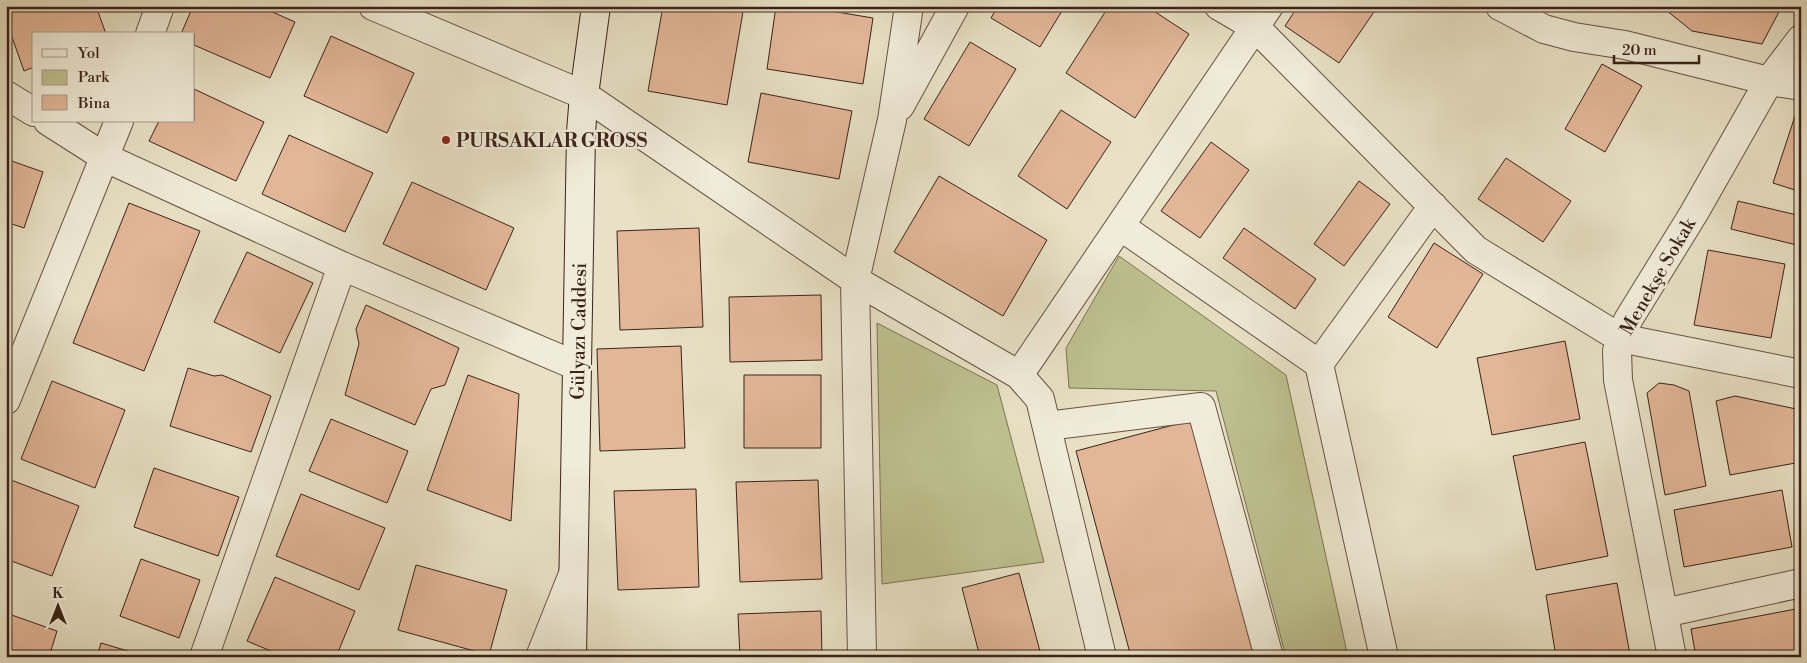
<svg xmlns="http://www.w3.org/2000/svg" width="1807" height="663" viewBox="0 0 1807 663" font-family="'Libre Bodoni',serif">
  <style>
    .green { fill: #bec18f; stroke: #7c7254 }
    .building { fill: #e2b697; stroke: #3b231a }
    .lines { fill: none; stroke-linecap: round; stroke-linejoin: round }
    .street-casing { stroke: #665245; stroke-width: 30 }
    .secondary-casing { stroke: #3b231a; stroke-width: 30 }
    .street { stroke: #f0ecd9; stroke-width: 28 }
    .secondary { stroke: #f0ecd9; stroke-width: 28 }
    .poi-dot { fill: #8f2418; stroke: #f0ecd9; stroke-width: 2 }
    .labels { text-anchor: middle; stroke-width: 4.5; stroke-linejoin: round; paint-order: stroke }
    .poi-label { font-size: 19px; font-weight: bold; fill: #3b231a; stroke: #f0ecd9; text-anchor: start }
    .street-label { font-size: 19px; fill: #3b231a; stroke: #f0ecd9 }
  </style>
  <rect width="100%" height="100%" fill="#e8e1c5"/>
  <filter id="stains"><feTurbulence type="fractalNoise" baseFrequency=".004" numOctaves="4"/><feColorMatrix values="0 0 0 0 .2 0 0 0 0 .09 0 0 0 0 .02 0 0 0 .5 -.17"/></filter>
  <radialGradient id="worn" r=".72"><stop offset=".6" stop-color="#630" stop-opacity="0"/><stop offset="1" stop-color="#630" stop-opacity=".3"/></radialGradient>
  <path class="green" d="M1119 256 1286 375 1348 657H1286L1216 391 1069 388 1066 348Z
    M877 323 997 385 1044 562 882 584Z"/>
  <path class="building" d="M6 6H96L106 34H34V67L24 71 6 20Z
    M193 6H259L295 22 270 78 194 45V34H181Z
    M663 6H744L727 105 648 91Z
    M776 6H801L873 18 863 84 767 69Z
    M998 6H1065L1040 47 991 18Z
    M1109 6H1146L1189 34 1135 118 1066 73Z
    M1298 6H1378L1339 63 1285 26Z
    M1612 6H1624L1621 12Z
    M1661 6H1782L1762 44 1692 31Z
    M331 36 414 73 387 133 304 96Z
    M970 42 1016 69 969 146 924 119Z
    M1602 64 1642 86 1605 152 1565 129Z
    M194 89 264 122 236 181 149 141 159 121H194Z
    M761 93 852 111 839 179 748 162Z
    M1061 110 1111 142 1067 209 1018 176Z
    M1795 116 1801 118V192L1773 183Z
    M289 135 373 173 345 232 262 194Z
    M1211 142 1249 170 1200 238 1161 211Z
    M1506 158 1571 201 1543 242 1478 199Z
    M6 159 43 172 24 228 6 222Z
    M939 176 1047 240 1003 316 894 252Z
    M1359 181 1390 204 1344 266 1314 244Z
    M412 182 514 228 486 290 383 244Z
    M1738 201 1801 216V246L1731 229Z
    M129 203 200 231 144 371 73 343Z
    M699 228 703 327 620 330 617 231Z
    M1244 228 1316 279 1295 309 1223 258Z
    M1434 243 1483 274 1437 348 1388 317Z
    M1708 250 1785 264 1771 338 1694 325Z
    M247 252 313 283 280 353 214 322Z
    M6 267 12 270 6 286Z
    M821 295 822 360 730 362 729 297Z
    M366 305 459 348 445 385 431 389 415 425 345 395 359 344 356 329Z
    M1801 319V349L1797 348Z
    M1565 341 1580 419 1492 435 1477 358Z
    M681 346 685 448 600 451 597 349Z
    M188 368 214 376 222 375 271 396 251 452 170 426Z
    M468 375 519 394 511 521 427 490Z
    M744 375H821V448H744Z
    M52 381 125 410 95 488 21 459Z
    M1659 383 1674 385 1689 391 1706 486 1665 495 1647 393Z
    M1735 396 1801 410V462L1730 475 1716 401Z
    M331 419 408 451 387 503 309 471Z
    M1192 420 1254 657H1131L1076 451Z
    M1585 442 1608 556 1536 570 1513 456Z
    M154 468 239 497 218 556 134 527Z
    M11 480 79 506 52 576 6 559V493Z
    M818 480 822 579 740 582 736 482Z
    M696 489 699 587 618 590 614 491Z
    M1782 490 1792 547 1684 567 1674 510Z
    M301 494 385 528 359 590 276 556Z
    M141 559 200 580 179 638 120 616Z
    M416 565 507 590 489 655 398 630Z
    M1019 573 1041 655 980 657 962 588Z
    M275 577 355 611 336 657H285L247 641Z
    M1617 583 1630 655 1556 657 1546 595Z
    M1801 608V657H1696L1691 629Z
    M821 611 822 657H740L738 614Z
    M6 613 57 631 49 657H6Z
    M101 643 148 657H97Z
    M709 653V657L608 656Z"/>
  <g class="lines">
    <g class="street-casing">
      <path id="street" d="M373 6 584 95 855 280 1019 375 1040 399 1102 657
        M1219 6 1255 27 1476 250 1620 338 1801 374
        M1500 6 1544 29 1574 37 1625 45 1769 81 1801 86
        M150 34 160 6
        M6 95 34 112
        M900 106 955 6
        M48 121 106 158 342 266 577 366
        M1120 226 1319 364 1384 657
        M1319 364 1433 206
        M1019 375 1269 6
        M6 400 119 121
        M1047 426 1201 407 1269 657
        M1664 613 1801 583
        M204 657 342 266
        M540 657 573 574
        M862 657 855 280 892 120 909 6
        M1672 657 1618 380 1617 351 1628 320 1694 213 1769 81 1801 39"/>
    </g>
    <g class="secondary-casing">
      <path id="secondary" d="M572 657 581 132 584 95 596 6"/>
    </g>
    <use href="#street" class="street"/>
    <use href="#secondary" class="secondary"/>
  </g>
  <circle class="poi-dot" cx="446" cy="140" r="5"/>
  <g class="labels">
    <g class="poi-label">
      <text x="456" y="147">PURSAKLAR GROSS</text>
    </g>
    <g class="street-label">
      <text transform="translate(1657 276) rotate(-60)" y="7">Menekşe Sokak</text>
      <text transform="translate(578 331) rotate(-89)" y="7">Gülyazı Caddesi</text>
    </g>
  </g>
  <rect width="1807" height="663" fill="none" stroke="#e8e1c5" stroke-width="25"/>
  <rect x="8" y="8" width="1792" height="648" fill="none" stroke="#3b231a" stroke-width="2.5"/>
  <rect x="12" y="12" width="1782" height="638" fill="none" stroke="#3b231a"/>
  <rect x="32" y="32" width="162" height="90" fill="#f0ecd9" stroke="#a89c8d"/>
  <rect x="42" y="49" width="25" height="8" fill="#f0ecd9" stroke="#a89c8d"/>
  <text x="78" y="58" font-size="15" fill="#3b231a">Yol</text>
  <rect x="42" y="70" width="25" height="15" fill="#bec18f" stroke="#a89c8d"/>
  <text x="78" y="82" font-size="15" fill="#3b231a">Park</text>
  <rect x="42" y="95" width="25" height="15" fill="#e2b697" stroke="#a89c8d"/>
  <text x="78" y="108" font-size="15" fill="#3b231a">Bina</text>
  <g transform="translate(58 606)" stroke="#f0ecd9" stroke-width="4" paint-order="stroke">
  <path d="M0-4L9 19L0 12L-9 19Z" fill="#3b231a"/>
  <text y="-8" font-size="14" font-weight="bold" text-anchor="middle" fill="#3b231a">K</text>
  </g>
  <path d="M1614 55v8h85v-8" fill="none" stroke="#3b231a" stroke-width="2.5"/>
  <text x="1622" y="55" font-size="15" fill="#3b231a" stroke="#f0ecd9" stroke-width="4" paint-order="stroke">20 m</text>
  <rect width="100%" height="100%" filter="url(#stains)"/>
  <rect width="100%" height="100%" fill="url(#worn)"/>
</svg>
